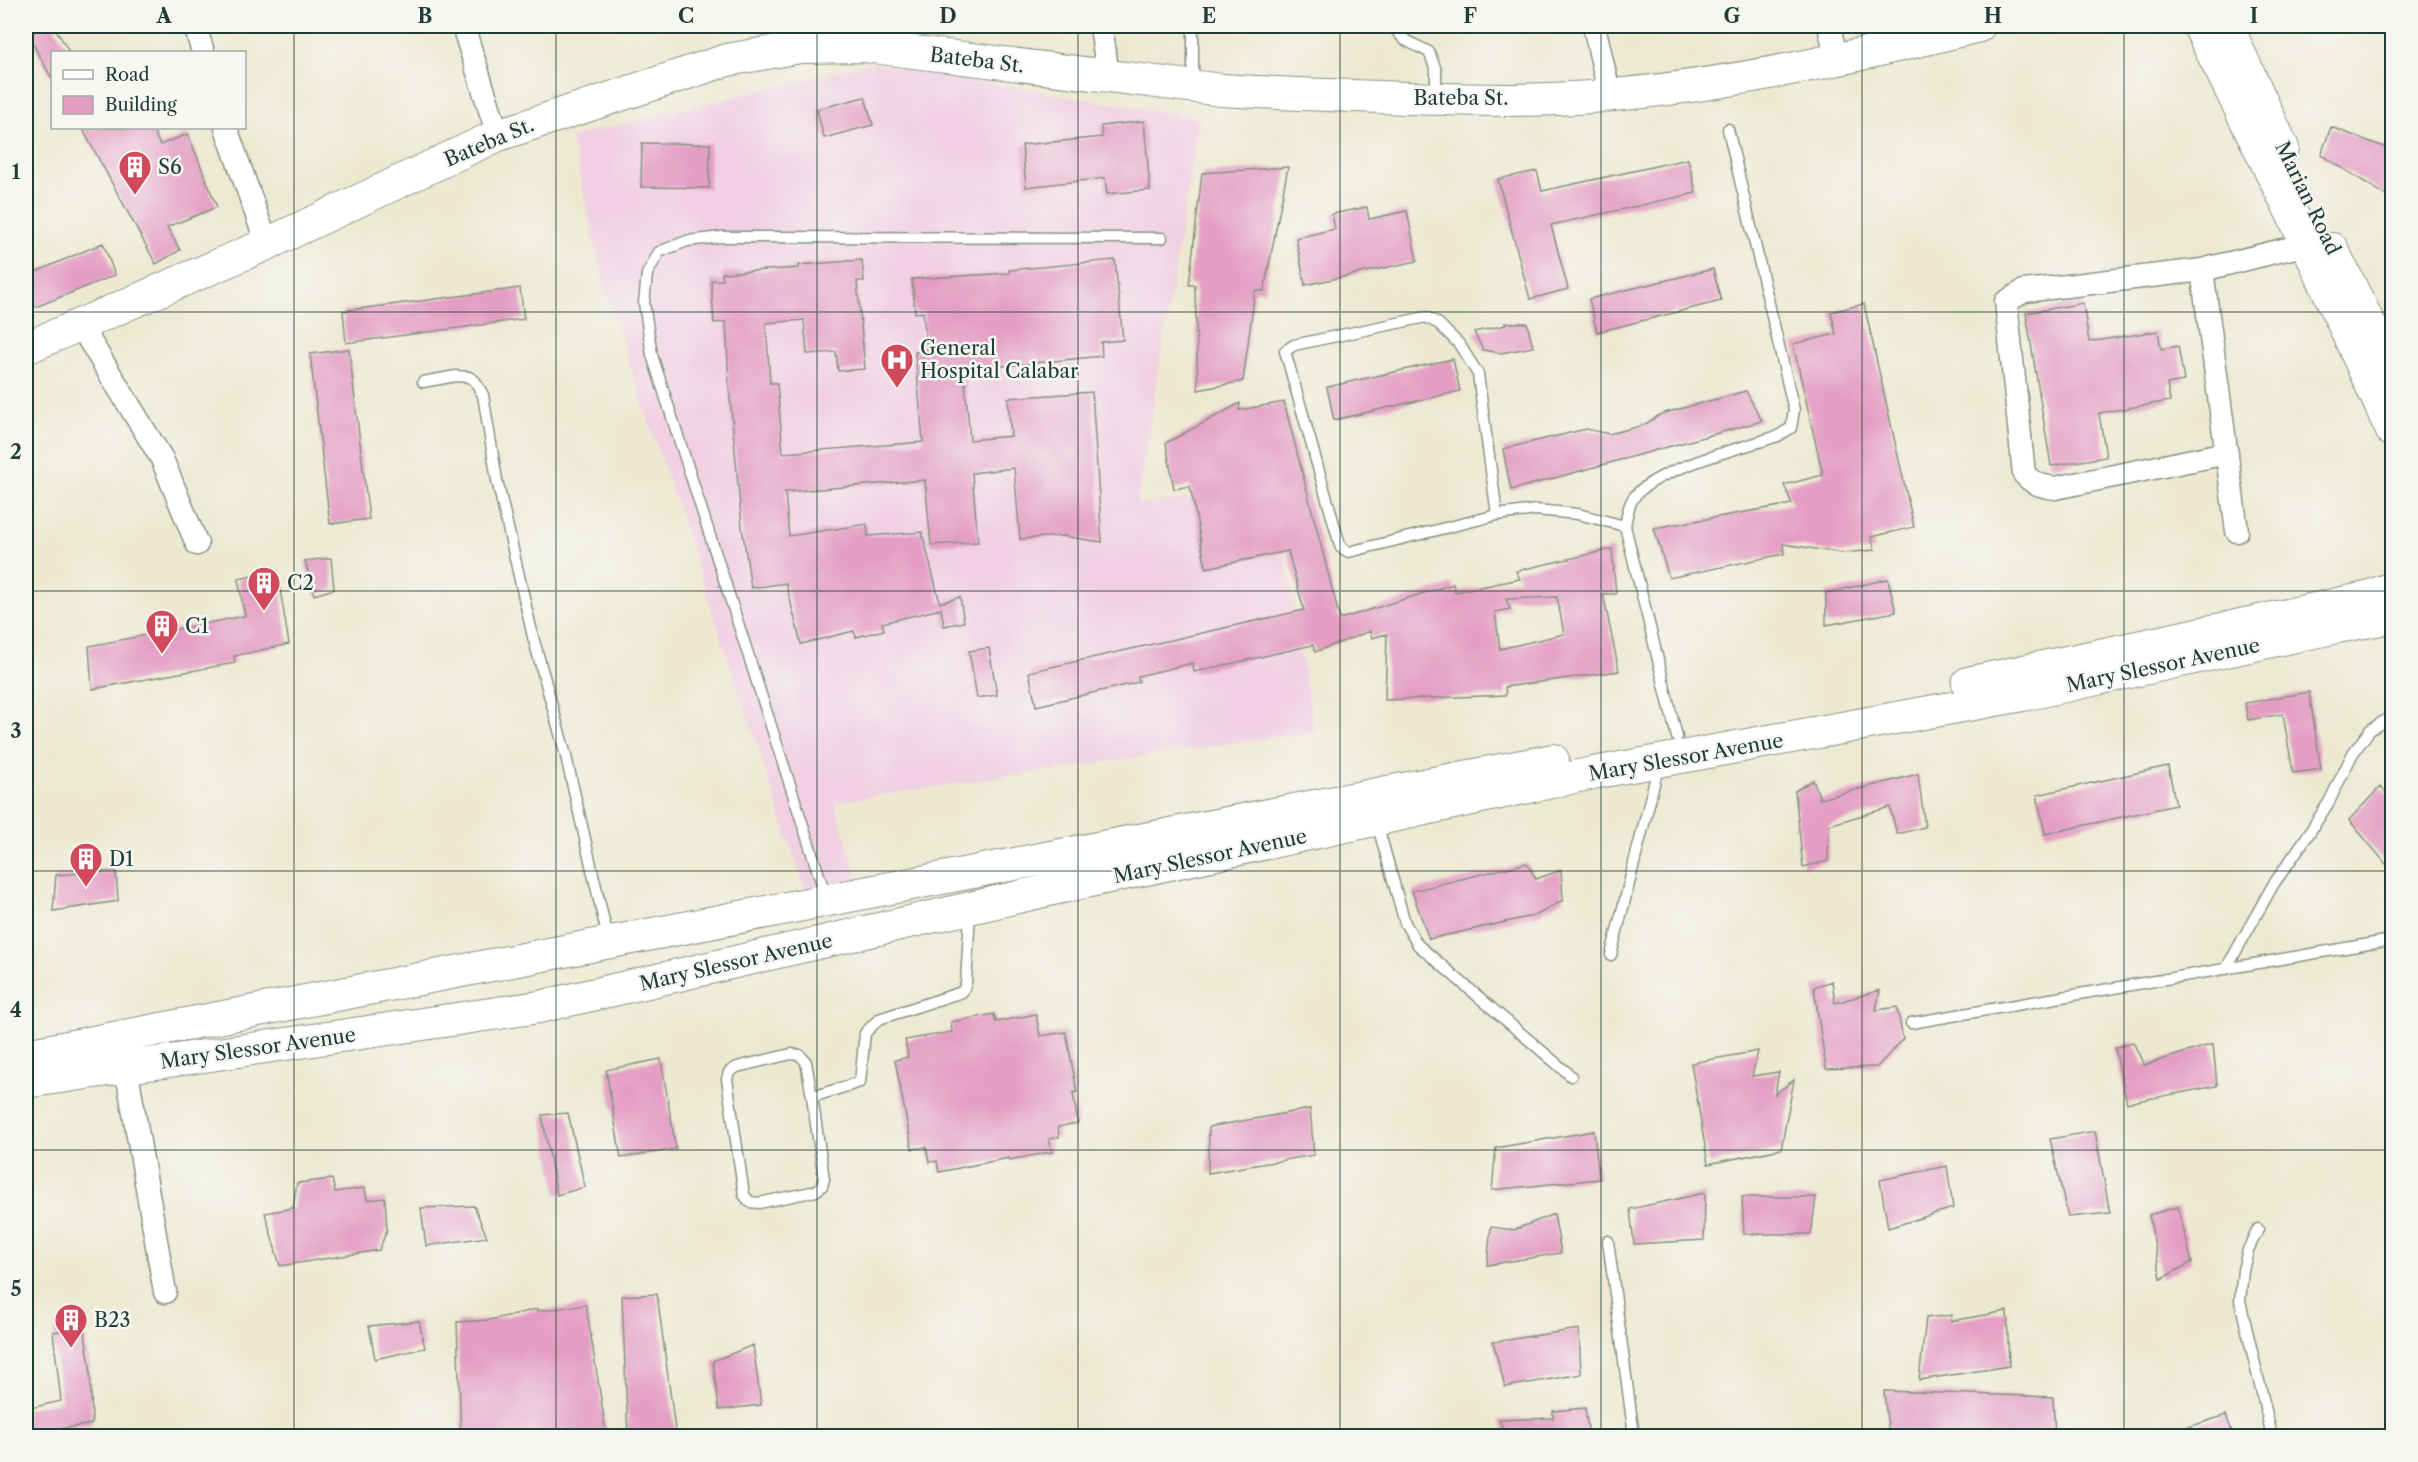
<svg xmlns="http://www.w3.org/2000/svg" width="2418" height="1462" viewBox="0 0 2418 1462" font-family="'Libre Caslon Text',serif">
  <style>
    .built { fill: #f1d0e3 }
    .building { fill: #e49ec4; fill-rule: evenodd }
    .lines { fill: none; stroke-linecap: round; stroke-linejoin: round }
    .lane-casing { stroke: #869382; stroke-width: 13 }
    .street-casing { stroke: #869382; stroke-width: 25 }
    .secondary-casing { stroke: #869382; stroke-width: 34 }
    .lane { stroke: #fff; stroke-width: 10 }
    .street { stroke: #fff; stroke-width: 22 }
    .secondary { stroke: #fff; stroke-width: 32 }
    .grid { fill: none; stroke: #1f3d34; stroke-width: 1.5; stroke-opacity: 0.55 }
    .labels { text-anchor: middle; stroke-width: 5; stroke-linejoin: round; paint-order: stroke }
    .street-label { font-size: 20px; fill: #1f3d34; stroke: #f6f6f2 }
    .poi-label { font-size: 20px; fill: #1f3d34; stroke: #f6f6f2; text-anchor: start }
    .neatline { fill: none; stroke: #1f3d34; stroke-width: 2 }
    .grid-label { font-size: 20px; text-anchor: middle; font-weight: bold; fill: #1f3d34 }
  </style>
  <rect width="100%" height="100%" fill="#f6f6f2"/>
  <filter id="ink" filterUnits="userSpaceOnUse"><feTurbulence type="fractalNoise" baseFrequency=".0167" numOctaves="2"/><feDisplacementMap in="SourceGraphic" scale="12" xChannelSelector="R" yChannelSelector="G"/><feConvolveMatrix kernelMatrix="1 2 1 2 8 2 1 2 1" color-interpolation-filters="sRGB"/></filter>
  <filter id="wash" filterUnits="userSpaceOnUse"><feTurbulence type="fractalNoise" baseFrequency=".008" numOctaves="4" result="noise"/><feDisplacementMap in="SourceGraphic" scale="24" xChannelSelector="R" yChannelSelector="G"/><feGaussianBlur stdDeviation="1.35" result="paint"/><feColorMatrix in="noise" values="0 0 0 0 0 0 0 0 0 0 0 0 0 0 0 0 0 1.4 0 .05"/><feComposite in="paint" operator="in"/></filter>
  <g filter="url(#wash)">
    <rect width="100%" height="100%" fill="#ede9d1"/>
    <path class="built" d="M871 63 1199 118 1137 505 1258 489 1270 556 1284 552 1314 731 835 802 858 878 806 892 605 290 571 137Z"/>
    <g id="blocks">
      <path class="building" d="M26 26H54L69 52H52V79L26 31Z
        M865 97 873 125 824 138 817 109Z
        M1144 121 1150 190 1107 194 1105 178 1026 187 1022 145 1102 137 1101 126Z
        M2331 127 2392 150V199L2321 155Z
        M82 128H152L160 145 188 134 217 207 167 227 180 250 156 264Z
        M642 143 710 144 709 188 641 187Z
        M1688 159 1696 193 1551 225 1568 289 1530 299 1498 179 1537 171 1542 191Z
        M1288 167 1264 291H1255L1243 381 1198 390 1195 285H1189L1202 173Z
        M1367 207 1369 219 1407 211 1417 261 1305 285 1296 238 1335 229 1332 214Z
        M103 243 115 275 26 311V276Z
        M862 260 864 281H857L865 369 838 371 836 352 807 354 804 320 766 323 770 383H777L783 453 923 442 915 352 927 351 923 312 915 313 912 279 1009 273V270L1115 260 1123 340 1101 342 1102 356 964 370 970 440 1011 436 1008 398 1092 392 1102 542 1062 536 1020 539 1014 468 972 473 978 542 931 545 925 480 785 492 789 536 867 524 868 536 922 532 940 603 960 597 964 622 944 626 941 609 882 623 884 630 856 637 854 631 801 644 786 583 751 588 742 527 729 387 726 322 714 323 711 280H723L722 273 799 268V265Z
        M1713 269 1721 301 1597 332 1589 299Z
        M520 288 524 319 346 343 343 311Z
        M2083 303 2089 342 2158 331 2161 349 2178 346 2184 381 2167 384 2170 401 2099 413 2106 457 2051 466 2026 313Z
        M1864 304 1914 527 1871 537 1875 550 1841 553 1783 544 1784 554 1669 578 1654 528 1792 504 1784 485 1823 475 1793 344 1836 334 1831 312Z
        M1505 323H1527L1533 347 1501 353 1483 350 1474 332 1506 325Z
        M349 349 369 519 330 524 310 354Z
        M1453 359 1460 391 1334 420 1327 387Z
        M1746 391 1762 421 1511 490 1503 449 1586 429 1609 434 1644 425 1661 414Z
        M1284 402 1340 619 1453 584 1455 592 1520 579 1516 571 1612 549 1616 594H1603L1619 671 1505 687 1506 695 1385 700 1387 634 1372 638 1370 631 1315 652 1313 645 1194 672 1193 663 1138 676 1139 682 1036 706 1029 672 1304 610 1288 551 1206 568 1190 486 1174 489 1166 443 1240 403 1239 410ZM1557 597 1564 634 1500 649 1495 612 1510 609 1506 599Z
        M331 558 334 589 314 595 305 561Z
        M277 571 289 644 234 656 235 663 92 689 89 646 245 616 238 579Z
        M1888 579 1896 612 1826 625V593Z
        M989 648 997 695 977 698 969 651Z
        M2309 692 2321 769 2293 773 2283 714 2248 720 2245 703Z
        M2168 766 2176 805 2045 834 2037 795Z
        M1918 774 1925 827 1897 834 1890 807 1829 825 1828 861 1803 867 1795 791 1813 780 1820 799Z
        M2380 787 2392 798V871L2349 820Z
        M1527 863 1536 879 1561 870 1563 900 1537 915 1429 939 1412 891Z
        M116 871 118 901 53 911 56 875Z
        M1832 981 1835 1003 1880 990 1876 1010 1897 1007 1903 1039 1877 1067 1826 1069 1814 987Z
        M994 1014 996 1022 1036 1014 1040 1036 1066 1032 1077 1092 1073 1093 1078 1123 1058 1127 1059 1137 1049 1139 1052 1152 1009 1160V1158L939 1172 937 1161 929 1162 926 1147 912 1149 895 1060 908 1057 905 1040 952 1032 951 1022Z
        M2133 1042 2144 1065 2213 1044 2217 1086 2127 1103 2115 1048Z
        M1758 1051 1752 1076 1779 1072 1775 1094 1794 1080 1781 1149 1708 1164 1691 1063Z
        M661 1059 676 1149 621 1158 606 1070Z
        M1310 1109 1314 1155 1208 1173 1209 1127Z
        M568 1113 585 1187 557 1195 542 1115Z
        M1594 1131 1599 1179 1492 1190 1496 1148Z
        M2095 1131 2110 1213 2068 1217 2050 1139Z
        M1947 1166 1953 1208 1888 1228 1880 1180Z
        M332 1179 335 1192 365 1188 367 1200 385 1198 387 1230 379 1250 280 1266 265 1213 293 1208 297 1183Z
        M1705 1193 1704 1240 1634 1244 1630 1209Z
        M1742 1197H1816L1811 1234H1744Z
        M474 1206 487 1237 426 1246 421 1208Z
        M2178 1207 2192 1262 2161 1279 2149 1215Z
        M1554 1214 1561 1253 1487 1265 1491 1227 1514 1230Z
        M657 1294 676 1437H628L622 1296Z
        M586 1305 607 1437H461L457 1322 490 1320 537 1309V1311Z
        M2007 1311 2009 1366 1919 1380 1926 1318 1952 1315 1951 1321Z
        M419 1321 425 1348 375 1359 369 1326Z
        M84 1327 90 1366 92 1424 26 1434V1409L61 1401 53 1332Z
        M1579 1329 1581 1374 1505 1387 1493 1342Z
        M753 1345 761 1405 719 1410 713 1361Z
        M1884 1391 2053 1397 2055 1437H1889Z
        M1585 1408 1589 1437H1506L1499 1420 1553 1418V1411Z
        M2226 1415 2234 1437H2170V1433Z"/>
    </g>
  </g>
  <g filter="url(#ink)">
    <use href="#blocks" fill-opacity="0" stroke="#869382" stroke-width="1.5"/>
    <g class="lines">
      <g class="lane-casing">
        <path id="lane" d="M1393 27 1405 40 1429 52 1436 70V95
          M1193 85V26
          M423 382 456 376 469 377 475 381 483 395 497 480 533 637 565 752 608 939
          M1497 515 1478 374 1459 344 1439 324 1426 317 1294 345 1285 351 1338 538 1341 548 1349 552 1497 515 1536 510 1578 514 1625 526
          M1677 737 1625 526C1627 516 1628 504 1635 496 1656 469 1744 447 1778 436L1791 428 1794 410 1728 129
          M1377 823 1405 923 1418 945 1571 1076
          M826 897 652 355 644 303 647 274 659 252 687 241 722 237 1162 238
          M1611 955 1659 764
          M2226 969 2273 885 2306 838 2329 802 2353 753 2370 730 2392 716
          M1911 1023 2392 940
          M812 1097 806 1062 800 1055 791 1054 737 1067 729 1072 727 1079 744 1195 750 1202 759 1203 816 1191 822 1186 824 1179 812 1097 860 1082 865 1033 879 1019 962 992 966 984 970 912
          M2258 1229 2248 1250 2243 1270 2240 1301 2272 1436
          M1608 1241 1634 1436"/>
      </g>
      <g class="street-casing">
        <path id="street" d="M195 26 203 52
          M463 26 498 135
          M1101 26 1108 76
          M1594 26 1610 96
          M1829 26 1837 60
          M226 128 267 244
          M2202 270 2237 531
          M80 325 162 459 197 544
          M2227 453 2055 488C2041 486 2033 484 2024 474L2006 302 2024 291 2202 270 2307 244
          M126 1067 165 1292"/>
      </g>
      <g class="secondary-casing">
        <path id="secondary" d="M2199 26 2307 244 2392 431
          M2227 26 2283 148
          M2332 249 2392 369
          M26 348 267 244 498 135 727 60 800 47 865 46 1222 90C1284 94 1346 96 1408 98 1476 100 1545 102 1613 95 1737 84 1859 56 1979 26
          M1968 683 2362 599 2392 588
          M26 1055 1553 760
          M26 1082 539 1007 1044 891 1593 773 2023 695 2337 627 2392 617"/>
      </g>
      <use href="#lane" class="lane"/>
      <use href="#street" class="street"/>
      <use href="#secondary" class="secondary"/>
    </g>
  </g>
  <path class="grid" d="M294 26V1436M556 26V1436M817 26V1436M1078 26V1436M1340 26V1436M1601 26V1436M1862 26V1436M2124 26V1436M26 312H2392M26 591H2392M26 871H2392M26 1150H2392"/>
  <defs>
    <g id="building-pin" transform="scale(1.725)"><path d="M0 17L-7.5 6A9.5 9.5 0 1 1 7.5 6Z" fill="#d1495b" stroke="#f6f6f2"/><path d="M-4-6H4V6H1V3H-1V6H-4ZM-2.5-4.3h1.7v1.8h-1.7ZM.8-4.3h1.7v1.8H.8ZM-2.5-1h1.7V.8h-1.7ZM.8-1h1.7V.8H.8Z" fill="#fff"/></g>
    <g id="hospital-pin" transform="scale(1.725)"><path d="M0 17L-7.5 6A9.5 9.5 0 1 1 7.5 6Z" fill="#d1495b" stroke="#f6f6f2"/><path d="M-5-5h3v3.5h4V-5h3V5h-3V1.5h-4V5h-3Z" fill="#fff"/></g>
  </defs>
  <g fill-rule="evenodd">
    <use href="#building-pin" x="135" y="167"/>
    <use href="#hospital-pin" x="897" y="360"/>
    <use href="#building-pin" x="264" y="583"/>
    <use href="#building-pin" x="162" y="626"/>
    <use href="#building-pin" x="86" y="859"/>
    <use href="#building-pin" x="71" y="1320"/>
  </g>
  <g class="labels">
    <g class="street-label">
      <text transform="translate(977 60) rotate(7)" y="7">Bateba St.</text>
      <text x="1461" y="105">Bateba St.</text>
      <text transform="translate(489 142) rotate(-23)" y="7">Bateba St.</text>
      <text transform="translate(2308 198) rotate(64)" y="7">Marian Road</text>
      <text transform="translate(2163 665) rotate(-12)" y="7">Mary Slessor Avenue</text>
      <text transform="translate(1686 757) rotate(-10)" y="7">Mary Slessor Avenue</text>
      <text transform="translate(1210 856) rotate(-12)" y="7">Mary Slessor Avenue</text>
      <text transform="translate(736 962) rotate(-13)" y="7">Mary Slessor Avenue</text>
      <text transform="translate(258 1048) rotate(-8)" y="7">Mary Slessor Avenue</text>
    </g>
    <g class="poi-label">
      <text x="158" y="174">S6</text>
      <text x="920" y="355">General<tspan x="920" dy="23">Hospital Calabar</tspan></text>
      <text x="287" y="590">C2</text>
      <text x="185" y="633">C1</text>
      <text x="109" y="866">D1</text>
      <text x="94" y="1327">B23</text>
    </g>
  </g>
  <rect width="2418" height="1462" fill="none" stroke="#f6f6f2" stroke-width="66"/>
  <rect x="51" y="51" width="195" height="78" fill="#f6f6f2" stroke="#a0aca6" stroke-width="1.5"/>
  <rect x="63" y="70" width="30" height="9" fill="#ffffff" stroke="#a0aca6" stroke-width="1.5"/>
  <text x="105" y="81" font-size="18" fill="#1f3d34">Road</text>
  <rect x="63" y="96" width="30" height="18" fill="#e49ec4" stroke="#a0aca6" stroke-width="1.5"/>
  <text x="105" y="111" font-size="18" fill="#1f3d34">Building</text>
  <rect x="33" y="33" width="2352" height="1396" class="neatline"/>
  <g class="grid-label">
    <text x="164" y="23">A</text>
    <text x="425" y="23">B</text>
    <text x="686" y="23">C</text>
    <text x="948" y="23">D</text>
    <text x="1209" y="23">E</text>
    <text x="1470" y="23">F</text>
    <text x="1732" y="23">G</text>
    <text x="1993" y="23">H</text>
    <text x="2254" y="23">I</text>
    <text x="16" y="179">1</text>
    <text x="16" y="459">2</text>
    <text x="16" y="738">3</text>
    <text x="16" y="1017">4</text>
    <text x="16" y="1296">5</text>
  </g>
</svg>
